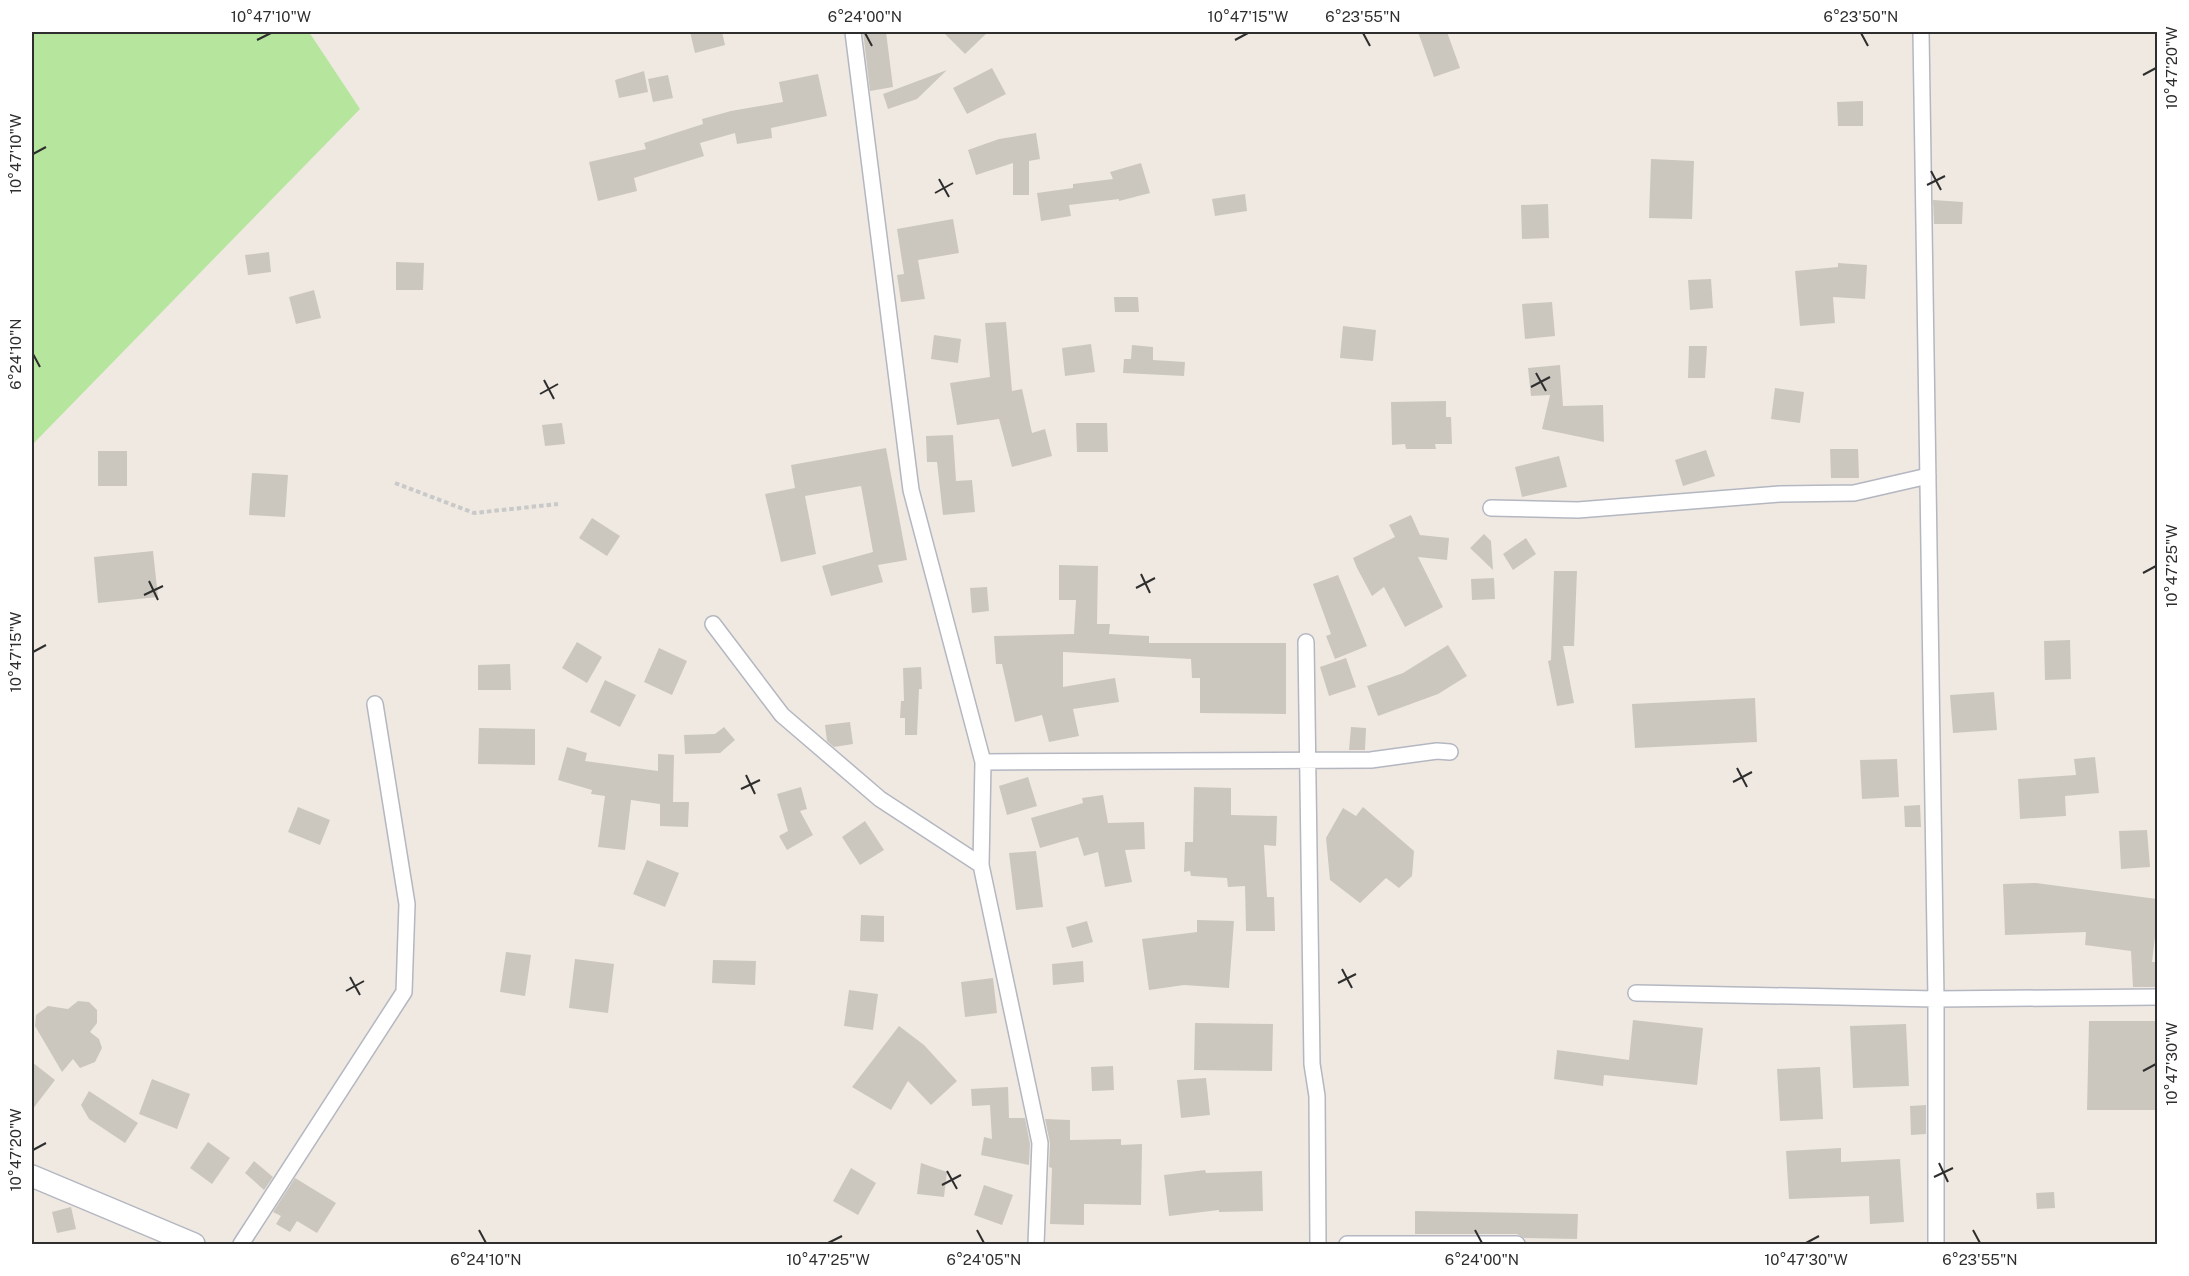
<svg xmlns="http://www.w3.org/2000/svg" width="2189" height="1276" viewBox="0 0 2189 1276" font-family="'Public Sans',sans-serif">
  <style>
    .green { fill: #b6e59e }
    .building { fill: #cbc7bf }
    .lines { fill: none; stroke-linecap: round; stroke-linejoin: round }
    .street-casing { stroke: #b4b7c1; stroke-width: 18 }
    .secondary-casing { stroke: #b4b7c1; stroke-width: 24 }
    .path { stroke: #c9c9c9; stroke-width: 4; stroke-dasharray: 4.5 3; stroke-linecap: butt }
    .street { stroke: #fff; stroke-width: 15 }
    .secondary { stroke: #fff; stroke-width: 21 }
    .ticks { fill: none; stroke: #2e2e2e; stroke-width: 2 }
    .neatline { fill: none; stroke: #2e2e2e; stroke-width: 2 }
    .ticks-label { font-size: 15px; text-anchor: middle; fill: #2e2e2e }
  </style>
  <rect width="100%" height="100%" fill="#efe9e1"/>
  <path class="green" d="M32 32H309L360 109 32 445Z"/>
  <path class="building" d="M690 32H722L725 45 695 53Z
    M863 32H886L893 87 870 91Z
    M943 32H988L965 54Z
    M1418 32H1447L1460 68 1434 77Z
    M992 68 1006 94 967 114 953 88Z
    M947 70 917 99 888 109 883 94Z
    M644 71 648 92 619 98 615 80Z
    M818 74 827 116 771 128 772 138 737 144 735 133 700 143 704 156 634 178 637 191 598 201 589 162 646 149 644 143 703 124 702 119 731 111 783 102 779 82Z
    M668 75 673 98 653 102 648 79Z
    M1863 101V126H1838L1837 102Z
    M1036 133 1040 159 1029 161V195H1013V163L976 175 968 150 999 139Z
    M1651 159 1694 161 1692 219 1649 218Z
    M1141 163 1150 193 1119 201V199L1069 205 1071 216 1041 221 1037 193 1073 188V184L1113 179 1110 172Z
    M1245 194 1247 211 1215 216 1212 199Z
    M1933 200 1963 202 1962 224H1934Z
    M1548 204 1549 238 1522 239 1521 205Z
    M953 219 959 253 918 260 925 299 901 302 897 275 904 274 897 229Z
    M269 252 271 272 248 275 245 255Z
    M396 262 424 263 423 290H396Z
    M1838 263 1867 265 1865 299 1833 297 1835 323 1800 326 1795 271 1838 267Z
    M1711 279 1713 308 1690 310 1688 280Z
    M314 290 321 318 296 324 289 297Z
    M1114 297H1138L1139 312H1115Z
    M1552 302 1555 336 1525 339 1522 304Z
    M1006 322 1012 391 1022 389 1032 433 1045 429 1052 456 1012 467 999 419 957 425 950 383 990 377 985 323Z
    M1343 326 1376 330 1373 361 1340 358Z
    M934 335 961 339 958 363 931 359Z
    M1091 344 1095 372 1065 376 1062 348Z
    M1132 345 1153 347V360L1185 362 1184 376 1123 373 1124 359H1131Z
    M1689 346H1707L1705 378H1688Z
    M1560 365 1563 406 1603 405 1604 442 1542 429 1550 395 1531 396 1528 368Z
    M1775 388 1804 392 1800 423 1771 419Z
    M1446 401V417H1451L1452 444H1435L1436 449H1406L1405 444 1392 445 1391 402Z
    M562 423 565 444 545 446 542 425Z
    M1076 423H1107L1108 452H1077Z
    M953 435 956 481 972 480 975 512 943 515 937 462H927L926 436Z
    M886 448 907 560 878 565 883 582 831 596 822 566 873 552 861 486 805 496 816 554 781 562 765 494 795 488 791 465Z
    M1830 449H1858L1859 478H1831Z
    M1706 450 1715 476 1683 486 1675 460Z
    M98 451H127V486H98Z
    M1559 456 1567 487 1522 497 1515 467Z
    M252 473 288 475 285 517 249 515Z
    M1411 515 1420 535 1449 538 1447 560 1418 557 1443 607 1405 627 1384 587 1372 596 1357 568 1353 558 1395 537 1389 525Z
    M592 518 620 536 607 556 579 538Z
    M1484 534 1491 541 1493 570 1470 548Z
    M1526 538 1536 554 1513 570 1503 554Z
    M153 551 158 597 98 603 94 557Z
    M1059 565 1098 566 1097 624H1110L1109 634 1149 636V643H1286V714L1200 713V678H1192L1191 659 1063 652V687L1115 678 1119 702 1073 709 1079 736 1049 742 1042 715 1015 722 1002 664H996L994 636 1074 634 1076 600H1059Z
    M1554 571H1577L1574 646H1563L1574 703 1557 706 1548 661 1551 660Z
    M1338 575 1367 646 1335 659 1326 636 1331 634 1313 584Z
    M1494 578 1495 599 1472 600 1471 579Z
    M987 587 989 611 972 613 970 588Z
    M2070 640 2071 679 2045 680 2044 641Z
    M577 642 602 657 587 683 562 668Z
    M1448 645 1467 676 1438 694 1378 716 1367 686 1403 673Z
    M659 648 687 661 672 695 644 682Z
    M1346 658 1356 687 1329 696 1320 667Z
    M510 664 511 690H478V665Z
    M921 667 922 689H919L917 735H905V718H900L901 701H904L903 668Z
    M605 680 636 695 620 727 590 712Z
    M1994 692 1997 730 1953 733 1950 695Z
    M1755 698 1757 742 1635 748 1632 704Z
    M850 722 853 744 834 747 827 741 825 725Z
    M724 727 735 740 720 753 685 754 684 735 715 734Z
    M1351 727 1366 728 1365 750H1349Z
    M479 728 535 729V765L478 764Z
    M567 747 587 753 585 761 658 771V754L674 755 673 802H689L688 827 660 826V804L631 800 625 850 598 847 605 796 591 794 592 790 558 780Z
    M2095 757 2099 793 2065 796 2066 816 2020 819 2018 779 2076 775 2074 759Z
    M1897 759 1899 797 1862 799 1860 760Z
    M1028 777 1037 806 1007 815 999 786Z
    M801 787 807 809 800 811 813 835 787 850 779 836 788 831 777 794Z
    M1194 787 1231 788V815L1277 816 1276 846 1264 845 1267 897H1274L1275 931H1246L1245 886 1228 887 1227 878 1191 876 1190 871 1184 872 1185 842H1193Z
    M1103 795 1108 823 1144 822 1145 849 1125 850 1132 882 1105 887 1098 852 1084 856 1078 837 1040 848 1031 818 1083 803 1082 798Z
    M1920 805 1921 827H1905L1904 806Z
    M298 807 330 820 320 845 288 832Z
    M1363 807 1414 851 1412 876 1399 888 1386 878 1360 903 1330 880 1326 838 1343 808 1356 816Z
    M865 821 884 850 860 865 842 837Z
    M2147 830 2150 867 2121 869 2119 831Z
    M1036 851 1043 907 1016 910 1009 853Z
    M647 860 679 873 665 907 633 894Z
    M2036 883 2157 899V920L2152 962H2157V987H2133L2131 951 2085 945 2086 932 2005 935 2003 884Z
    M861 915 884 916V942L860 941Z
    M1197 920 1234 921 1229 988 1184 985 1149 990 1142 939 1197 932Z
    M1087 921 1093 942 1072 948 1066 927Z
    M506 952 531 955 525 996 500 992Z
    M575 959 614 964 608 1013 569 1008Z
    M713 960 756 961 755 985 712 983Z
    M1083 961 1084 982 1053 985 1052 964Z
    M993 978 997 1013 965 1017 961 982Z
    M849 990 878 994 873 1030 844 1026Z
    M78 1001 89 1002 97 1010V1023L90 1032 99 1039 102 1048 95 1062 80 1068 73 1059 62 1072 35 1026 36 1015 48 1006 68 1009Z
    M1633 1020 1703 1028 1697 1085 1604 1075 1603 1086 1554 1079 1557 1050 1629 1060Z
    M2089 1021H2157V1110H2087Z
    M1195 1023 1273 1024 1272 1071 1194 1070Z
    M1906 1024 1909 1086 1853 1088 1850 1026Z
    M899 1026 924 1045 957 1081 931 1105 908 1081 891 1110 852 1087Z
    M32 1062 55 1080 32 1110Z
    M1113 1066 1114 1090 1092 1091 1091 1067Z
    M1820 1067 1823 1119 1780 1121 1777 1069Z
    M1206 1078 1210 1115 1181 1118 1177 1080Z
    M152 1079 190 1094 177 1129 139 1114Z
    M1008 1087 1009 1118H1025L1030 1144 1029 1165 981 1155 984 1137 992 1139 990 1105 972 1106 971 1089Z
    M89 1091 138 1123 125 1143 89 1119 81 1105Z
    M1926 1105V1134L1911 1135 1910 1106Z
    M1045 1119 1070 1120V1140L1121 1139V1145L1142 1144 1141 1205 1084 1204V1225L1050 1224 1052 1168 1049 1167 1050 1143Z
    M208 1142 230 1158 212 1184 190 1168Z
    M1841 1148V1162L1900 1159 1904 1222 1870 1224 1869 1196 1789 1199 1786 1151Z
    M254 1161 273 1177 264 1190 245 1173Z
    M921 1163 947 1172 944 1197 917 1194Z
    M851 1168 876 1183 858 1215 833 1201Z
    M1205 1170 1206 1173 1262 1171 1263 1211 1219 1212V1210L1169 1216 1164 1175Z
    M295 1178 336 1203 317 1233 297 1221 290 1232 276 1224 281 1216 273 1212Z
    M984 1185 1013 1195 1002 1225 974 1215Z
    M2054 1192 2055 1208 2037 1209 2036 1193Z
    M71 1207 76 1229 57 1233 52 1212Z
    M1415 1211 1578 1214 1577 1239 1524 1238 1517 1234H1415Z"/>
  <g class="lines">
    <g class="street-casing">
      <path id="street" d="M853 32 911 490 983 762 981 865 1040 1143 1036 1244
        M1921 32 1936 999V1244
        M1491 508 1578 510 1780 494 1854 493 1928 476
        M713 624 782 715 880 799 981 865
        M1306 642 1312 1064 1317 1096 1318 1244
        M983 762 1371 760 1437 751 1450 752
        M1636 993 1936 999 2158 997
        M241 1244 404 992 407 904 375 704
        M1347 1244H1517"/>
    </g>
    <g class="secondary-casing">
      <path id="secondary" d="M32 1176 194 1244"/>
    </g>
    <path class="path" d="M395 483 474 513 558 504"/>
    <use href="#street" class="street"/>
    <use href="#secondary" class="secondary"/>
  </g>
  <path class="ticks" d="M865 33 872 46M1363 33 1370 46M1861 33 1868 46M257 40 271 33M1235 40 1248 33M2143 75 2156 68M33 154 46 147M1931 171 1941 190M939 179 949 197M1927 185 1945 176M935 193 953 183M33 354 40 367M1536 373 1546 391M544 380 554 399M1531 387 1550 377M540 394 558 384M2143 573 2156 566M1141 574 1150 593M149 581 158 600M1136 588 1155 578M144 595 163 586M33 652 46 645M1737 768 1747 787M746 775 755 794M1733 782 1752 772M741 789 760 780M1342 969 1352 988M350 977 360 995M1338 983 1356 974M346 991 364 981M2143 1071 2156 1064M33 1150 46 1143M1939 1163 1948 1182M947 1171 957 1189M1934 1177 1953 1168M942 1185 961 1175M479 1230 486 1243M977 1230 984 1243M1475 1230 1482 1243M1973 1230 1980 1243M828 1243 842 1236M1806 1243 1819 1236"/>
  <rect width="2189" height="1276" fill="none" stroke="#ffffff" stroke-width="66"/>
  <rect x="33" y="33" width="2123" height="1210" class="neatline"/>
  <g class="ticks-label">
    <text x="271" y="22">10°47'10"W</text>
    <text x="865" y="22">6°24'00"N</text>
    <text x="1248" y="22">10°47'15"W</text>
    <text x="1363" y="22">6°23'55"N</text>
    <text x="1861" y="22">6°23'50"N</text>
    <text transform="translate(2172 68) rotate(-90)" y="5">10°47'20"W</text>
    <text transform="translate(16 154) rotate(-90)" y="5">10°47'10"W</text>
    <text transform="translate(16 354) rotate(-90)" y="5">6°24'10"N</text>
    <text transform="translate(2172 566) rotate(-90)" y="5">10°47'25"W</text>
    <text transform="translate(16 652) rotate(-90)" y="5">10°47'15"W</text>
    <text transform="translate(2172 1064) rotate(-90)" y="5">10°47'30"W</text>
    <text transform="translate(16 1150) rotate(-90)" y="5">10°47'20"W</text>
    <text x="486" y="1265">6°24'10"N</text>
    <text x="828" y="1265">10°47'25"W</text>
    <text x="984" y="1265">6°24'05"N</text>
    <text x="1482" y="1265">6°24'00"N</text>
    <text x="1806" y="1265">10°47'30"W</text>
    <text x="1980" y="1265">6°23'55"N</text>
  </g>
</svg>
